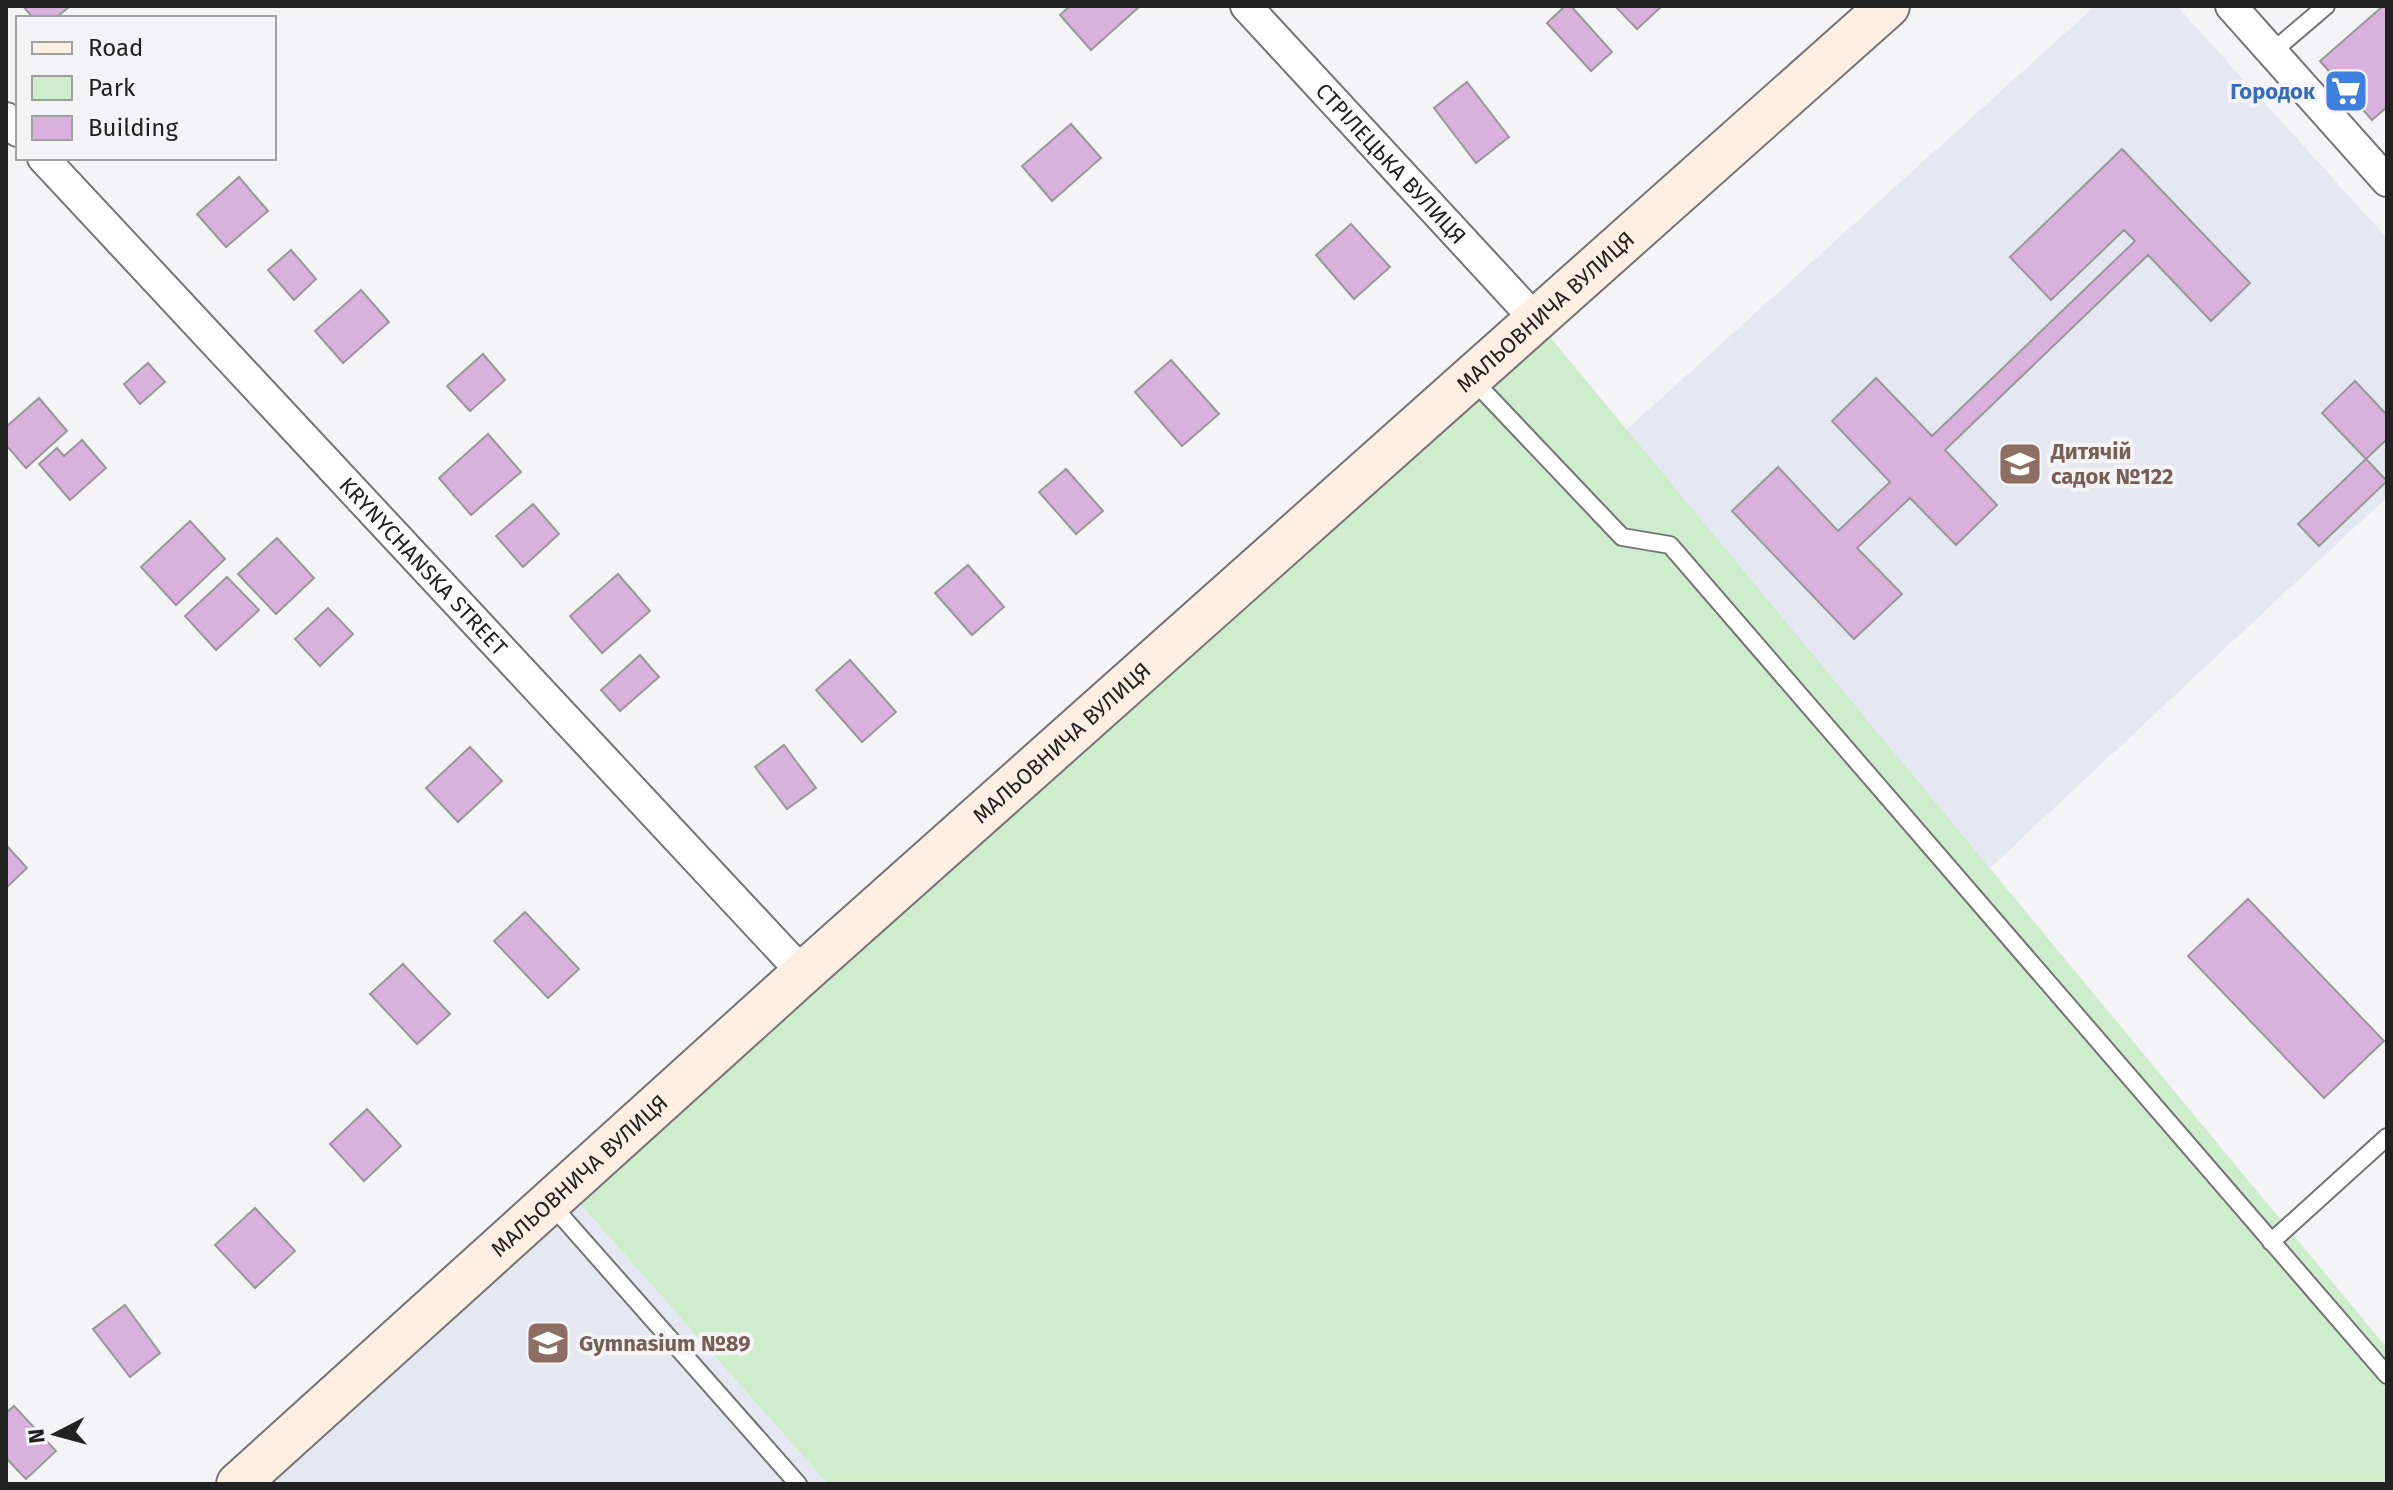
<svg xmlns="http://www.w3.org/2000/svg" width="2393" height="1490" viewBox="0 0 2393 1490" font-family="'Fira Sans',sans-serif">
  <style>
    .built { fill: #e6e8f1 }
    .green { fill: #cdedcd }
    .building { fill: #d8b2dd; stroke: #999899; stroke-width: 2 }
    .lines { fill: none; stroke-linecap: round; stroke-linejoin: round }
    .lane-casing { stroke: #747476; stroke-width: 20 }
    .street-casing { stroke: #747476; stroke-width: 34 }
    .secondary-casing { stroke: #747476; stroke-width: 46 }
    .lane { stroke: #fff; stroke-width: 16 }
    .street { stroke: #fff; stroke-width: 30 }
    .secondary { stroke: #feefe2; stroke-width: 42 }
    .labels { text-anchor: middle; stroke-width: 8; stroke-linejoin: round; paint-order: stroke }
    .shop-label { font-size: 22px; font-weight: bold; fill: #366cbe; stroke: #f4f4f6; text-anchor: end }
    .street-label { font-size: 22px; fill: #212122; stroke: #f4f4f6 }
    .education-label { font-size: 22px; font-weight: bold; fill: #785e54; stroke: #f4f4f6; text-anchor: start }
  </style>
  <rect width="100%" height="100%" fill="#f4f4f6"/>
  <path class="built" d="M2095 6H2177L2387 238V497L1989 869 1625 431Z
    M566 1188 828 1484H237Z"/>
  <path class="green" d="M1536 320 2387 1348V1484H828L566 1188Z"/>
  <path class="building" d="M23 6H70L56 18H33Z
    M1070 6H1138L1139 7 1091 50 1060 15Z
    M1565 6H1571L1612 52 1591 71 1547 23Z
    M1615 6H1662L1637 29Z
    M2383 6H2387V107L2372 120 2320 61Z
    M1467 82 1509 137 1476 163 1434 108Z
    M1071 124 1101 158 1052 201 1022 166Z
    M2122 149 2250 283 2211 321 2148 255 1945 450 1997 505 1956 545 1910 498 1857 548 1902 594 1854 639 1732 511 1778 467 1838 531 1890 482 1832 421 1876 378 1932 436 2135 241 2124 230 2051 300 2010 257Z
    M239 177 268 211 226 247 197 214Z
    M1351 224 1390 267 1354 299 1316 255Z
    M291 250 316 279 294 300 268 270Z
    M361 290 389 322 343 363 315 331Z
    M483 354 505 380 470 411 447 386Z
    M1171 360 1219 414 1182 446 1135 392Z
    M148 363 165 382 140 404 124 384Z
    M2355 381 2387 415V439L2366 459 2322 413Z
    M39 398 67 431 26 468 6 445V427Z
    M488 434 521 472 471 515 439 478Z
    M82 440 106 468 70 500 39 464 57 448 64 456Z
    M2366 459 2387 481 2319 546 2298 524Z
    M1066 469 1103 511 1076 534 1039 492Z
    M533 504 559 534 523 567 496 536Z
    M190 521 225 559 176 605 141 567Z
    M277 538 314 578 276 614 238 574Z
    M968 565 1004 607 972 635 935 593Z
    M618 574 650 611 602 653 570 616Z
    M227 577 259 610 216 650 185 616Z
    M328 608 353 634 320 666 295 639Z
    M640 655 659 677 620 711 601 690Z
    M850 660 896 712 862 742 816 690Z
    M784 745 816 788 787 809 755 767Z
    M470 747 502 781 458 822 426 788Z
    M6 845 27 868 6 888Z
    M2248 899 2384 1041 2324 1098 2188 956Z
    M525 912 579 969 548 998 494 941Z
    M403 964 450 1014 417 1044 370 994Z
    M367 1109 401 1146 364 1181 330 1144Z
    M255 1208 295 1251 255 1288 215 1245Z
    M125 1305 160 1353 130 1377 93 1329Z
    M14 1406 56 1451 26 1479 6 1458V1413Z"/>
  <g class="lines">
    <g class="lane-casing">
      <path id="lane" d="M2272 52 2326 6
        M1472 379 1622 537 1670 545 2387 1375
        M550 1203 798 1484
        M2271 1242 2387 1137"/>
    </g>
    <g class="street-casing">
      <g id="street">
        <path id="s1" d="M1246 6 1536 320"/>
        <path d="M2231 6 2387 181"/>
        <path d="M6 118 18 131"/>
        <path id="s2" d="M43 158 803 973"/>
      </g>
    </g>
    <g class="secondary-casing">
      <g id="secondary">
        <path id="s3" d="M238 1484 803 973 1888 6"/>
      </g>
    </g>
    <use href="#lane" class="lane"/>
    <use href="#street" class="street"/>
    <use href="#secondary" class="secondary"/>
  </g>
  <defs>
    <g id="supermarket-square" transform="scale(2.3)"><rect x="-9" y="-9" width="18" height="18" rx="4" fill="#3f7fe0" stroke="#f4f4f6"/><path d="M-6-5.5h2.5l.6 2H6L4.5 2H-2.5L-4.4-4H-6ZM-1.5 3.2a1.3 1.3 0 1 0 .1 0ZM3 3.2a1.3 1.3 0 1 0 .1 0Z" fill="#fff"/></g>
    <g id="school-square" transform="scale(2.3)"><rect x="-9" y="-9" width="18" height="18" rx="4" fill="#8d6e63" stroke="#f4f4f6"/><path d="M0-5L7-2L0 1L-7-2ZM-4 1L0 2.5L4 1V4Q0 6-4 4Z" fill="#fff"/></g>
  </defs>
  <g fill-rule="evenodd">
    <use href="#supermarket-square" x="2346" y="91"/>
    <use href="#school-square" x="2020" y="464"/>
    <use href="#school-square" x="548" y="1343"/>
  </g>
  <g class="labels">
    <g class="shop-label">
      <text x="2315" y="99">Городок</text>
    </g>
    <g class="street-label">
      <text dy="8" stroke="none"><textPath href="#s1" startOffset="214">СТРІЛЕЦЬКА ВУЛИЦЯ</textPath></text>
      <text dy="8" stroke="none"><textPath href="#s3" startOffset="1756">МАЛЬОВНИЧА ВУЛИЦЯ</textPath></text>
      <text dy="8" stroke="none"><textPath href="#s2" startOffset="558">KRYNYCHANSKA STREET</textPath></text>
      <text dy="8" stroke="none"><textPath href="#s3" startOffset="1108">МАЛЬОВНИЧА ВУЛИЦЯ</textPath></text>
      <text dy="8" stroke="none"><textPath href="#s3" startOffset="460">МАЛЬОВНИЧА ВУЛИЦЯ</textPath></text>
    </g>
    <g class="education-label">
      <text x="2051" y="459">Дитячій<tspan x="2051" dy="25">садок №122</tspan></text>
      <text x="579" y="1351">Gymnasium №89</text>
    </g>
  </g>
  <rect width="2393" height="1490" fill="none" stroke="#212122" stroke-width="16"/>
  <rect x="16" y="16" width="260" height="144" fill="#f4f4f6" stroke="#a0a0a1" stroke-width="2"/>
  <rect x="32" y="42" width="40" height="12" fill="#feefe2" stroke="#a0a0a1" stroke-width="2"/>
  <text x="88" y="56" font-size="24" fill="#212122">Road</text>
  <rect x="32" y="76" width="40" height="24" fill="#cdedcd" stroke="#a0a0a1" stroke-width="2"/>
  <text x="88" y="96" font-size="24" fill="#212122">Park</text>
  <rect x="32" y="116" width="40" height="24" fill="#d8b2dd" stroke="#a0a0a1" stroke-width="2"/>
  <text x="88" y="136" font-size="24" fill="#212122">Building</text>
  <g transform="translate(56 1434) rotate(264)" stroke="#f4f4f6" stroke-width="6" paint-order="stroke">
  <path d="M0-6L14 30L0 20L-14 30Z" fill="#212122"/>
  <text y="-12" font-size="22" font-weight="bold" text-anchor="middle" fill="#212122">N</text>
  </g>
</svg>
